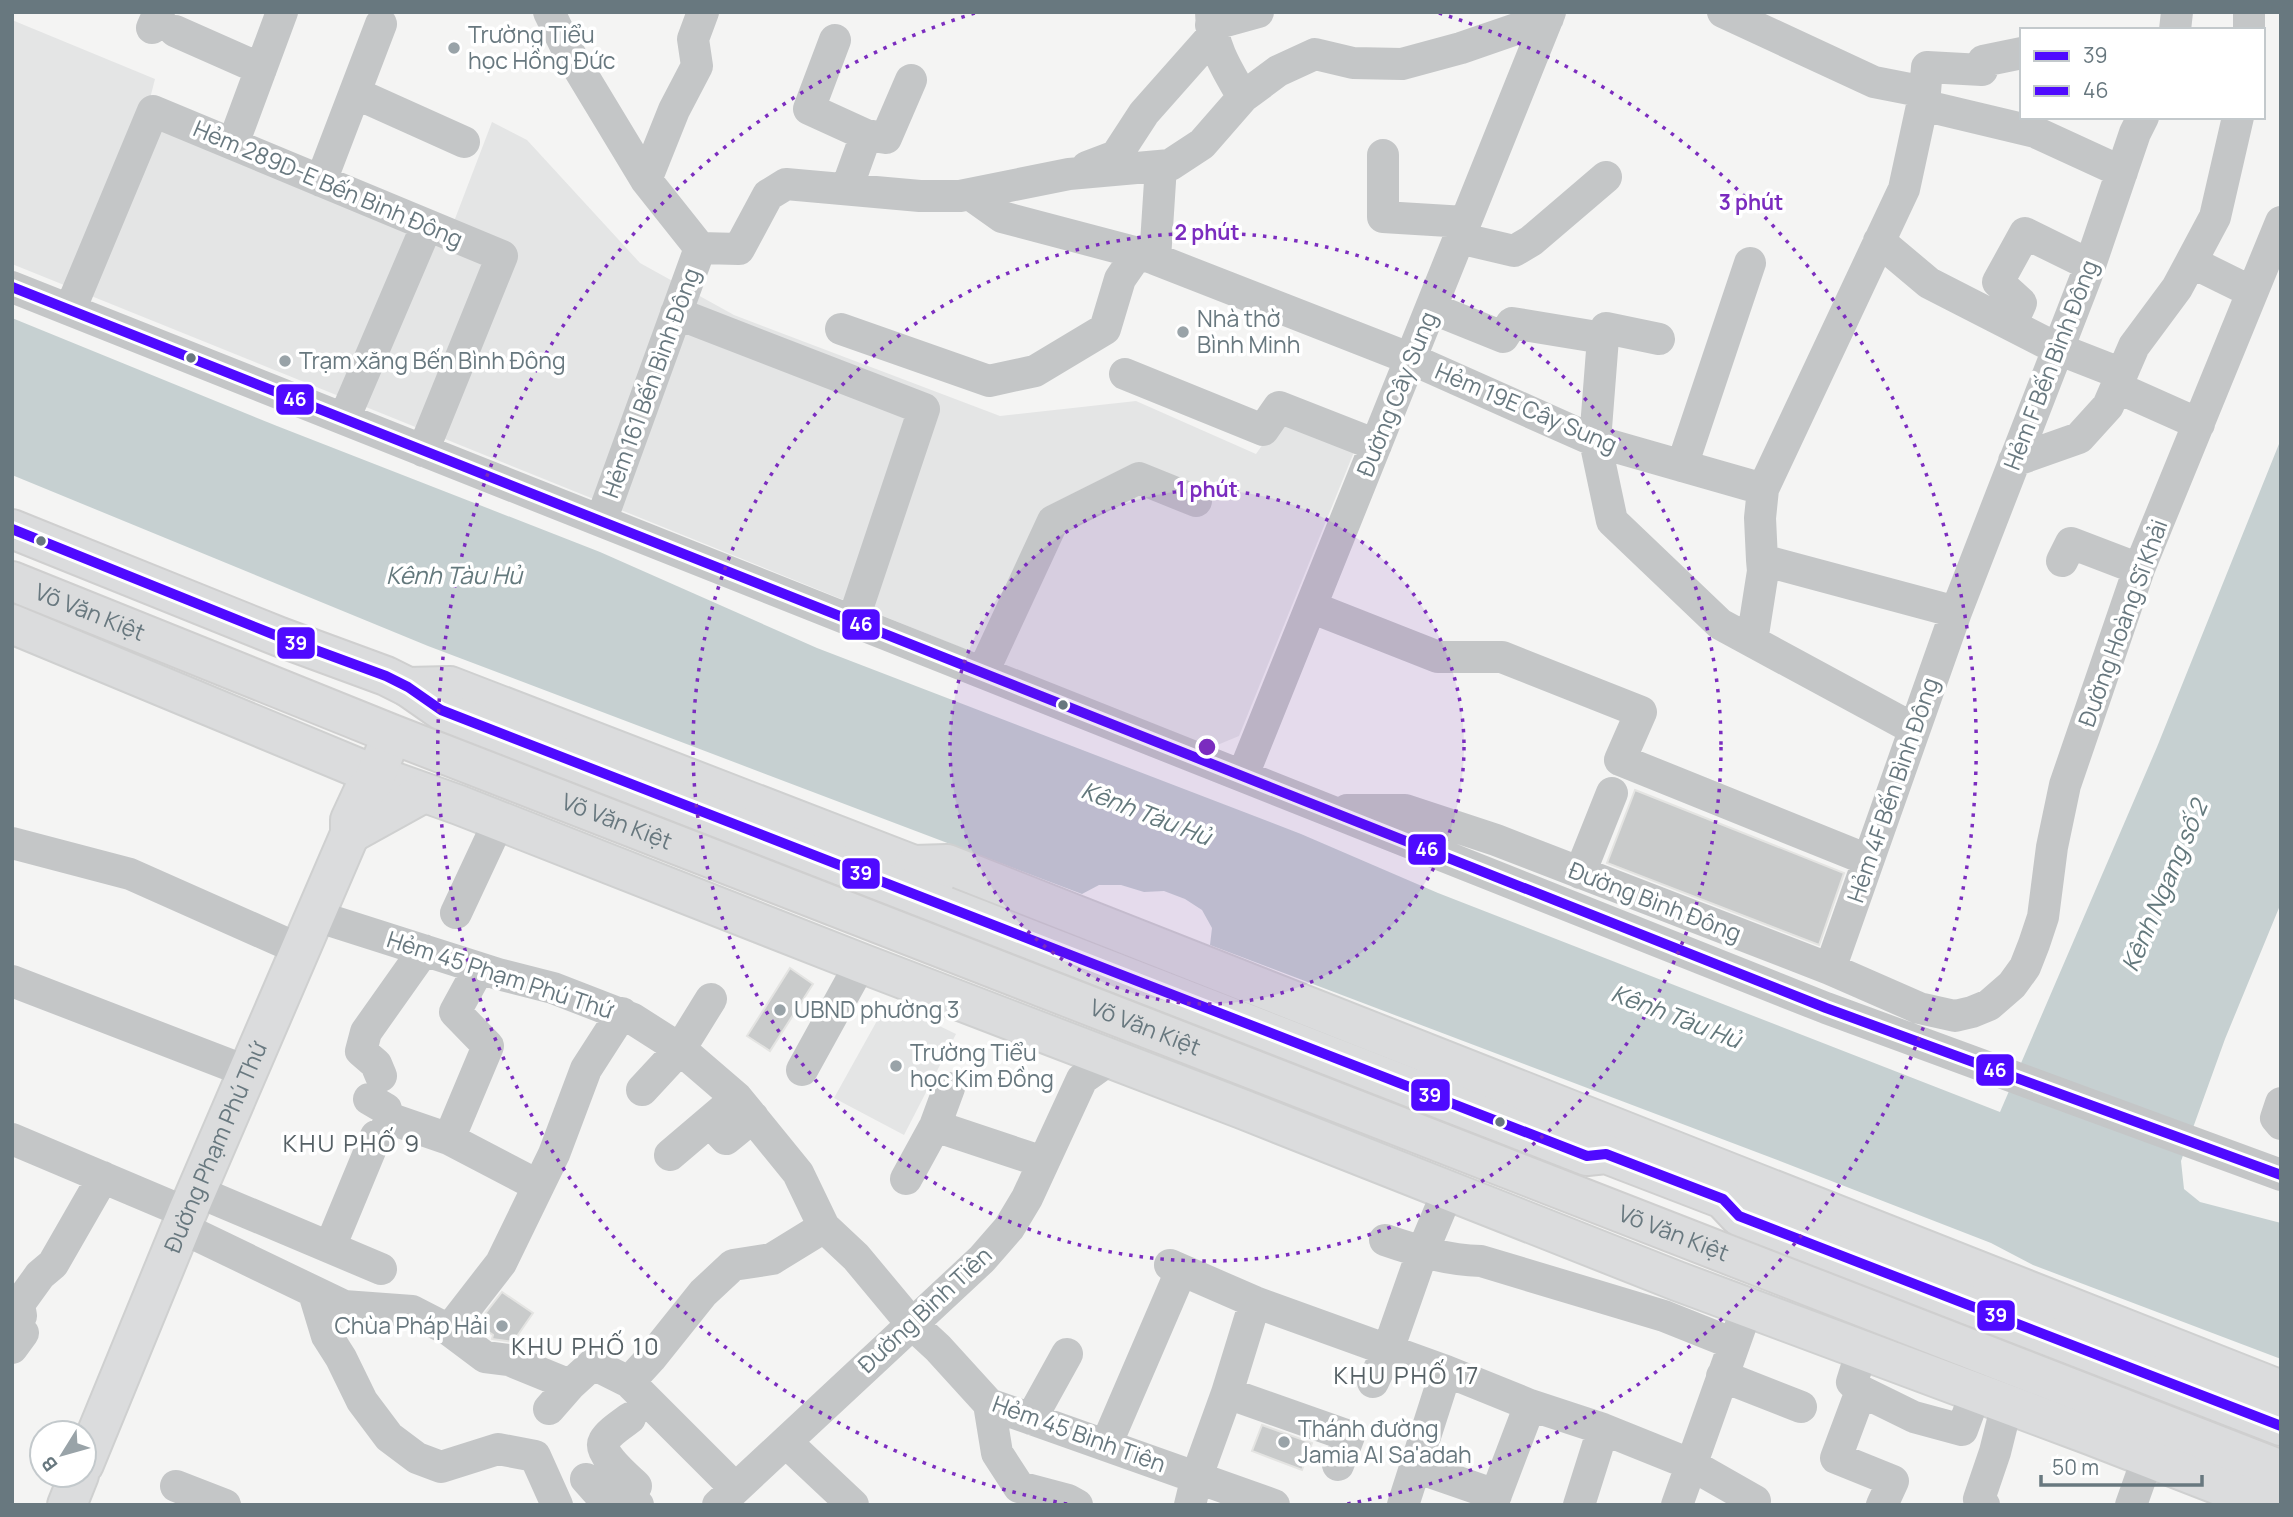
<svg xmlns="http://www.w3.org/2000/svg" width="2293" height="1517" viewBox="0 0 2293 1517" font-family="Manrope,sans-serif">
  <style>
    .built { fill: #e4e5e5 }
    .water { fill: #c6d0d1 }
    .building { fill: #c9cbcb; stroke: #e4e4e2; stroke-width: 2 }
    .lines { fill: none; stroke-linecap: round; stroke-linejoin: round }
    .major-casing { stroke: #cfd0d0; stroke-width: 42 }
    .highway-casing { stroke: #cfcfcf; stroke-width: 42 }
    .minor { stroke: #c4c6c7; stroke-width: 32 }
    .major { stroke: #dbdcdd; stroke-width: 38 }
    .highway { stroke: #dbdcdd; stroke-width: 38 }
    .bus-1-casing { stroke: #fff; stroke-width: 16 }
    .bus-2-casing { stroke: #fff; stroke-width: 16 }
    .bus-1 { stroke: #4f0aff; stroke-width: 10 }
    .bus-2 { stroke: #4f0aff; stroke-width: 10 }
    .ring { fill: none; stroke: #7b2cbf; stroke-width: 3.5; stroke-dasharray: 3.5 7 }
    .poi-dot { fill: #99a3a8; stroke: #fff; stroke-width: 2.5 }
    .bus-dot { fill: #68787f; stroke: #fff; stroke-width: 2.5 }
    .labels { text-anchor: middle; stroke-width: 7; stroke-linejoin: round; paint-order: stroke }
    .poi-label { font-size: 23px; fill: #68787f; stroke: #fff; text-anchor: start }
    .street-label { font-size: 23px; fill: #68787f; stroke: #fff }
    .water-label { font-size: 24px; font-style: italic; fill: #63787c; stroke: #fff }
    .neighbourhood-label { font-size: 24px; letter-spacing: 2px; fill: #556065; stroke: #fff }
    .centre { fill: #7b2cbf; stroke: #fff; stroke-width: 3.5 }
    .ring-label { font-size: 21px; text-anchor: middle; font-weight: bold; fill: #7b2cbf; stroke: #fff; stroke-width: 7; stroke-linejoin: round; paint-order: stroke }
    .line-badge { stroke: #fff; stroke-width: 2.5 }
    .badge-label { font-size: 19px; text-anchor: middle; font-weight: bold; fill: #fff }
  </style>
  <rect width="100%" height="100%" fill="#f4f4f3"/>
  <path class="built" d="M12 20 155 79 144 122 445 245 492 122 527 140 640 263 734 315 1000 416 1136 401 1256 454 1283 415 1356 447 1239 736 1210 748 12 264Z
    M888 1001 956 1034 904 1135 834 1098Z"/>
  <path class="water" d="M12 318 277 426 600 552 817 648 1301 834 1438 893 2000 1112 2157 747 2281 439V903L2225 1039 2181 1161 2184 1189 2200 1202 2281 1223V1359L2033 1265 1991 1243 1785 1163 1210 945 1212 928 1202 910 1185 899 1164 891 1144 892 1121 885H1099L1082 894 428 646 12 475Z"/>
  <path class="building" d="M1635 790 1844 873 1819 945 1607 863Z
    M790 968 813 984 770 1051 747 1036Z
    M502 1292 533 1313 513 1342 492 1339 493 1335 477 1324Z
    M1262 1425 1312 1443 1302 1470 1252 1451Z"/>
  <g class="lines">
    <g class="major-casing">
      <g id="major">
        <path d="M12 624 375 775 459 805 861 963 1242 1109 1677 1281 2090 1435 2270 1505"/>
        <path d="M408 687 450 686 914 865 935 880"/>
        <path d="M350 834 424 793"/>
        <path d="M914 865 947 864 2281 1390"/>
        <path id="s1" d="M84 1464 187 1213 350 834V820L363 792 372 784 385 752"/>
        <path d="M67 1505 79 1475"/>
      </g>
    </g>
    <g class="highway-casing">
      <g id="highway">
        <path d="M12 529 280 637 386 676 408 687 441 710 1587 1156 1606 1154 1723 1199 1739 1216 2281 1426"/>
        <path id="s2" d="M12 581 392 734 2281 1470"/>
      </g>
    </g>
    <path class="minor" d="M549 12 568 51 646 180 674 110 697 66 693 39 703 12
      M1211 12C1211 45 1227 70 1243 97L1278 71 1315 54 1353 63 1402 64 1461 48 1548 18
      M1723 12 1874 82 1925 92
      M2249 12V30
      M1211 25 1258 12
      M152 28 159 12
      M2175 30 2177 12
      M175 31 261 69
      M835 40 809 109 866 135 886 138 911 80
      M355 93 464 142
      M1922 105 2035 132 2122 172
      M233 144 282 12
      M1383 155V217L1465 222
      M1087 167 1116 156 1144 113 1214 34
      M321 181 381 24
      M847 188 866 135
      M971 195 1002 217 1138 253
      M1459 238 1514 251 1531 241 1606 177
      M1879 241 1929 283 2058 349 2122 374
      M700 248 739 249 768 195 786 184 920 196H960L1069 174 1170 165 1202 144 1243 97
      M1155 259 1411 359 1595 441 1763 489
      M2191 262 2215 217 2238 117
      M12 287 1826 1008 2281 1175
      M1431 308 1503 337 1512 323 1603 338 1606 328 1659 339
      M70 310 153 111 502 256 423 451
      M676 313 924 409 853 621
      M2011 325 2021 303 1998 282 2025 233 2090 265
      M841 329 989 381 1035 371 1105 329 1120 279 1138 253 1155 259 1161 166
      M1603 338 1595 441 1612 521 1720 624 1914 729
      M1125 374 1263 430 1279 407 1376 445
      M2116 387 2199 424
      M344 419 427 225
      M2014 461 2079 438 2108 406 2134 346 2177 288 2191 262 2252 292
      M1682 466 1750 263
      M601 521 700 248 646 180
      M2062 561 2071 543 2139 569
      M1311 607 1438 657H1502L1641 712 1620 760 1868 860
      M1956 612 1762 560 1760 518 1763 489 1904 189 1925 92 1927 67 1982 70 1983 61 2022 53
      M1752 641 1763 571 1762 560
      M983 672 1053 521 1139 478 1196 501
      M1243 775 1550 12
      M1347 810H1405L1496 840 1830 969 1919 1008 1955 1016 1972 1012 1989 1005 2012 985 2025 967 2034 944 2043 917 2052 847 2065 785 2139 569 2281 222
      M12 843 130 874 301 950
      M1580 873 1612 793
      M456 913 499 821
      M316 916 498 974 553 988 633 1019 680 1049 737 1098 798 1173 824 1227 856 1257 911 1323 938 1348 989 1404 1274 1505
      M1830 969 1956 612 2086 277 2135 133 2143 117
      M12 981 248 1072
      M802 1070 861 963
      M381 1076 376 1064 361 1051 366 1032 424 950
      M642 1090 680 1049 711 999
      M369 1099 386 1109 388 1118 449 1139 537 1185
      M2281 1103 2276 1118 2281 1124
      M710 1122 726 1139 753 1117
      M935 1126 1043 1162
      M12 1139 187 1213
      M449 1139 488 1046 455 1012 479 968
      M670 1155 737 1098
      M906 1179 935 1126 949 1088
      M196 1191 381 1269
      M182 1228 344 1306 412 1311 449 1330 485 1357 509 1360 570 1385
      M1385 1240C1417 1251 1447 1260 1481 1261L1664 1316 1734 1344
      M330 1247 376 1136
      M1170 1265 1255 1302 1446 1371 1530 1405 1603 1429 1690 1464 1755 1501
      M314 1293 327 1336 341 1358 362 1401 389 1437 417 1458 441 1467 498 1449 535 1456 557 1505
      M449 1330 501 1263 554 1154 586 1069 622 1013
      M12 1348 23 1333 15 1327 21 1316 19 1304 40 1275 53 1264 103 1177
      M1862 1350 1852 1382 1861 1391 1836 1458 1893 1481 1882 1505
      M1722 1376 1801 1407
      M629 1382 651 1358 703 1293 733 1265 772 1259 824 1227
      M1373 1382 1388 1350 1422 1253 1448 1191
      M1861 1391 1914 1417 1962 1430 1976 1392
      M1227 1393 1349 1436 1338 1465
      M989 1404 997 1453 1019 1487 1068 1500 1077 1505
      M549 1409 570 1385 593 1364 629 1382 735 1488
      M630 1418C622 1424 608 1433 604 1441 597 1453 628 1478 636 1486L628 1494 638 1505
      M1031 1419 1067 1354
      M786 1442 853 1505
      M1106 1445 1181 1271
      M1415 1467 1496 1495
      M586 1479 609 1505
      M176 1486 225 1505
      M718 1505 982 1259 1009 1228 1027 1198 1082 1079 1110 1059
      M1190 1505 1197 1476 1227 1393 1255 1302
      M1403 1505 1446 1371
      M1492 1505 1530 1405
      M1579 1505 1603 1429
      M1677 1505 1741 1325
      M1984 1505 1979 1499 1995 1452 2007 1404
      M2131 1505 2148 1457"/>
    <use href="#major" class="major"/>
    <use href="#highway" class="highway"/>
    <g class="bus-1-casing">
      <path id="bus-1" d="M12 529 280 637 386 676 408 687 441 710 1587 1156 1606 1154 1723 1199 1739 1216 2281 1426"/>
    </g>
    <g class="bus-2-casing">
      <path id="bus-2" d="M12 287 1826 1008 2281 1175"/>
    </g>
    <use href="#bus-1" class="bus-1"/>
    <use href="#bus-2" class="bus-2"/>
  </g>
  <circle cx="1207" cy="747" r="257" fill="#7b2cbf" fill-opacity=".12"/>
  <g class="ring">
    <circle cx="1207" cy="747" r="257"/>
    <circle cx="1207" cy="747" r="514"/>
    <path d="M1067 1504A770 770 0 0 1 975 13M1439 13A770 770 0 0 1 1347 1504"/>
  </g>
  <g class="poi-dot">
    <circle cx="454" cy="48" r="7"/>
    <circle cx="1183" cy="332" r="7"/>
    <circle cx="285" cy="361" r="7"/>
    <circle cx="780" cy="1010" r="7"/>
    <circle cx="896" cy="1066" r="7"/>
    <circle cx="502" cy="1326" r="7"/>
    <circle cx="1284" cy="1442" r="7"/>
  </g>
  <g class="bus-dot">
    <circle cx="191" cy="358" r="6"/>
    <circle cx="41" cy="541" r="6"/>
    <circle cx="1063" cy="705" r="6"/>
    <circle cx="1500" cy="1122" r="6"/>
  </g>
  <g class="labels">
    <g class="poi-label">
      <text x="468" y="43">Trường Tiểu<tspan x="468" dy="26">học Hồng Đức</tspan></text>
      <text x="1197" y="327">Nhà thờ<tspan x="1197" dy="26">Bình Minh</tspan></text>
      <text x="299" y="369">Trạm xăng Bến Bình Đông</text>
      <text x="794" y="1018">UBND phường 3</text>
      <text x="910" y="1061">Trường Tiểu<tspan x="910" dy="26">học Kim Đồng</tspan></text>
      <text x="488" y="1334" text-anchor="end">Chùa Pháp Hải</text>
      <text x="1298" y="1437">Thánh đường<tspan x="1298" dy="26">Jamia Al Sa'adah</tspan></text>
    </g>
    <g class="street-label">
      <text transform="translate(328 184) rotate(23)" y="8">Hẻm 289D-E Bến Bình Đông</text>
      <text transform="translate(2051 365) rotate(-69)" y="8">Hẻm F Bến Bình Đông</text>
      <text transform="translate(651 383) rotate(-70)" y="8">Hẻm 161 Bến Bình Đông</text>
      <text transform="translate(1397 394) rotate(-68)" y="8">Đường Cây Sung</text>
      <text transform="translate(1526 408) rotate(23)" y="8">Hẻm 19E Cây Sung</text>
      <text dy="8" stroke="none"><textPath href="#s2" startOffset="84">Võ Văn Kiệt</textPath></text>
      <text transform="translate(2123 623) rotate(-70)" y="8">Đường Hoàng Sĩ Khải</text>
      <text transform="translate(1893 790) rotate(-71)" y="8">Hẻm 4F Bến Bình Đông</text>
      <text dy="8" stroke="none"><textPath href="#s2" startOffset="651">Võ Văn Kiệt</textPath></text>
      <text transform="translate(1655 902) rotate(21)" y="8">Đường Bình Đông</text>
      <text transform="translate(500 975) rotate(18)" y="8">Hẻm 45 Phạm Phú Thứ</text>
      <text dy="8" stroke="none"><textPath href="#s2" startOffset="1218">Võ Văn Kiệt</textPath></text>
      <text dy="8" stroke="none"><textPath href="#s1" startOffset="343">Đường Phạm Phú Thứ</textPath></text>
      <text dy="8" stroke="none"><textPath href="#s2" startOffset="1785">Võ Văn Kiệt</textPath></text>
      <text transform="translate(925 1310) rotate(-43)" y="8">Đường Bình Tiên</text>
      <text transform="translate(1079 1434) rotate(20)" y="8">Hẻm 45 Bình Tiên</text>
    </g>
    <g class="water-label">
      <text x="454" y="584">Kênh Tàu Hủ</text>
      <text transform="translate(1146 814) rotate(21)" y="8">Kênh Tàu Hủ</text>
      <text transform="translate(2165 886) rotate(-67)" y="8">Kênh Ngang số 2</text>
      <text transform="translate(1676 1017) rotate(21)" y="8">Kênh Tàu Hủ</text>
    </g>
    <g class="neighbourhood-label">
      <text x="352" y="1152">KHU PHỐ 9</text>
      <text x="586" y="1355">KHU PHỐ 10</text>
      <text x="1407" y="1384">KHU PHỐ 17</text>
    </g>
  </g>
  <circle cx="1207" cy="747" r="10" class="centre"/>
  <g class="ring-label">
    <text x="1751" y="210">3 phút</text>
    <text x="1207" y="240">2 phút</text>
    <text x="1207" y="497">1 phút</text>
  </g>
  <g class="line-badge">
    <rect x="275" y="383" width="40" height="33" rx="7" fill="#4f0aff"/>
    <rect x="841" y="608" width="40" height="33" rx="7" fill="#4f0aff"/>
    <rect x="276" y="626" width="40" height="34" rx="7" fill="#4f0aff"/>
    <rect x="1407" y="833" width="40" height="33" rx="7" fill="#4f0aff"/>
    <rect x="841" y="857" width="40" height="33" rx="7" fill="#4f0aff"/>
    <rect x="1975" y="1053" width="40" height="34" rx="7" fill="#4f0aff"/>
    <rect x="1410" y="1078" width="41" height="34" rx="7" fill="#4f0aff"/>
    <rect x="1976" y="1299" width="40" height="33" rx="7" fill="#4f0aff"/>
  </g>
  <g class="badge-label">
    <text x="295" y="406">46</text>
    <text x="861" y="631">46</text>
    <text x="296" y="650">39</text>
    <text x="1427" y="856">46</text>
    <text x="861" y="880">39</text>
    <text x="1995" y="1077">46</text>
    <text x="1430" y="1102">39</text>
    <text x="1996" y="1322">39</text>
  </g>
  <rect width="2293" height="1517" fill="none" stroke="#68787f" stroke-width="28"/>
  <rect x="2020" y="28" width="245" height="91" fill="#ffffff" stroke="#c3c9cc" stroke-width="2"/>
  <rect x="2034" y="51" width="35" height="10" fill="#4f0aff" stroke="#c3c9cc" stroke-width="2"/>
  <text x="2083" y="63" font-size="21" fill="#68787f">39</text>
  <rect x="2034" y="86" width="35" height="10" fill="#4f0aff" stroke="#c3c9cc" stroke-width="2"/>
  <text x="2083" y="98" font-size="21" fill="#68787f">46</text>
  <g transform="translate(63 1454) rotate(233)"><circle r="33" fill="#ffffff" stroke="#c3c9cc" stroke-width="2"/>
  <path d="M0-5L12 26L0 18L-12 26Z" fill="#99a3a8"/>
  <text y="-10" font-size="19" font-weight="bold" text-anchor="middle" fill="#68787f">B</text>
  </g>
  <path d="M2041 1475v10h161v-10" fill="none" stroke="#68787f" stroke-width="3.5"/>
  <text x="2052" y="1475" font-size="21" fill="#68787f" stroke="#ffffff" stroke-width="5" paint-order="stroke">50 m</text>
</svg>
